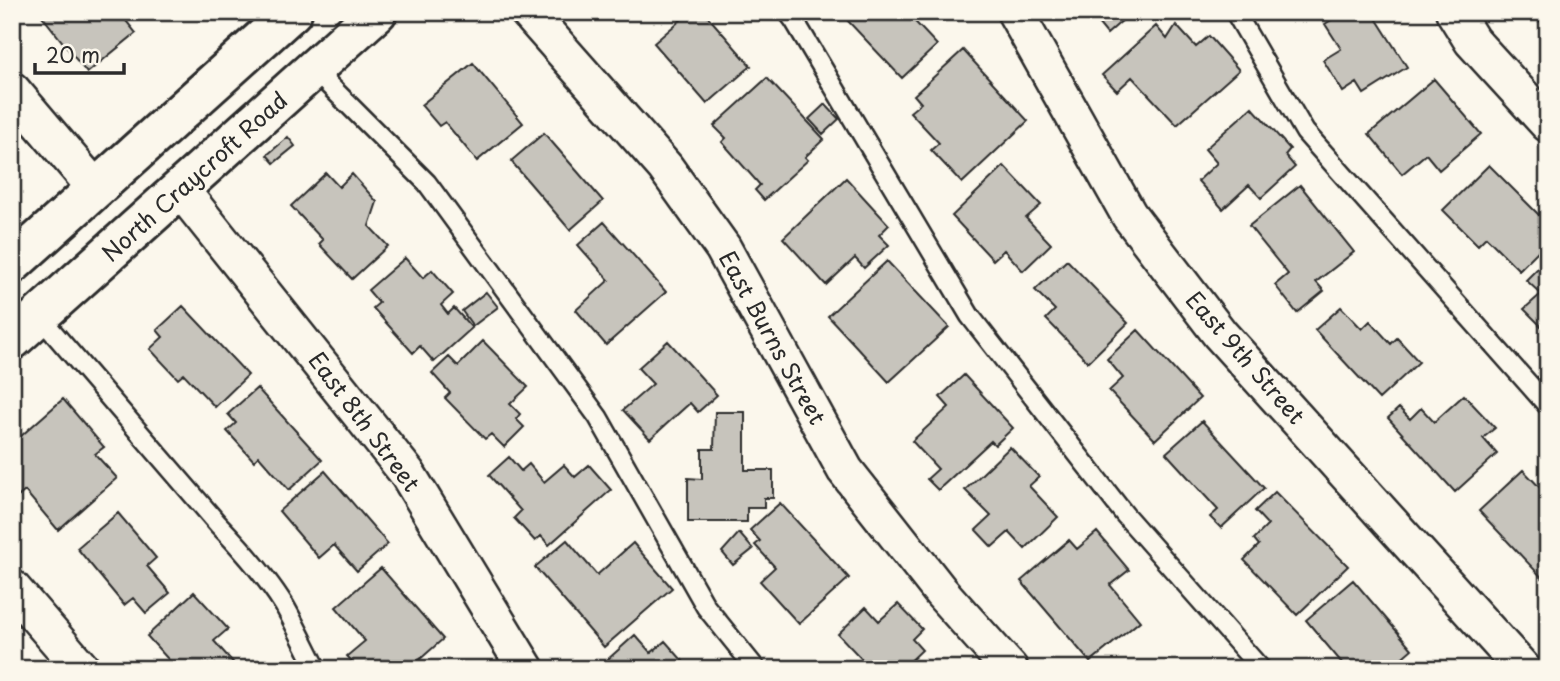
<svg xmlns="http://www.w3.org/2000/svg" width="1560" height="681" viewBox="0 0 1560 681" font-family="'Playpen Sans',sans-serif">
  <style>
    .building { fill: #c7c4bc; stroke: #2b2b2b; stroke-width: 2 }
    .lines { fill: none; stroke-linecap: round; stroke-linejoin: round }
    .service-casing { stroke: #2b2b2b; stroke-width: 23 }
    .minor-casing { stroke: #2b2b2b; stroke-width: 40 }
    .secondary-casing { stroke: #2b2b2b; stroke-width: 44 }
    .service { stroke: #fbf7ec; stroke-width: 18 }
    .minor { stroke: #fbf7ec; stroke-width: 35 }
    .secondary { stroke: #fbf7ec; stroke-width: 38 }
    .labels { text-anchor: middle; stroke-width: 6; stroke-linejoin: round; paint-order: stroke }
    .street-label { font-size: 23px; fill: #2b2b2b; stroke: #fbf7ec }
  </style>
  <rect width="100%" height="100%" fill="#fbf7ec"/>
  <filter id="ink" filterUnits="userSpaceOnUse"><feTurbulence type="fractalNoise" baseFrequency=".0143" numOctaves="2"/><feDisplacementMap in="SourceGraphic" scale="14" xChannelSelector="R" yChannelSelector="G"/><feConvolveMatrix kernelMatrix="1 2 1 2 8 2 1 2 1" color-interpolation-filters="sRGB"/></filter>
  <g filter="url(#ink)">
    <path class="building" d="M39 12H119L136 33 87 73Z
      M690 12H704L751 66 707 104 654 43Z
      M855 12H906L937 45 902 78 847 20Z
      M1089 12H1132L1107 34Z
      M1344 12H1372L1407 67 1364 94 1357 83 1343 92 1323 60 1341 49 1325 24Z
      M1532 12H1548V31Z
      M1176 25 1196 47 1209 36 1239 70 1177 125 1132 77 1117 91 1102 75 1156 26 1167 39Z
      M963 50 1028 121 962 183 931 150 939 143 910 112 921 103 914 95Z
      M473 63 523 123 477 161 445 122 439 126 421 105Z
      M767 78 824 139 805 157 808 160 764 200 755 190 760 185 722 142 726 138 714 126Z
      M1434 79 1481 134 1439 170 1426 154 1402 174 1369 134Z
      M825 104 839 119 823 134 809 119Z
      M1252 107 1290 149 1285 155 1295 167 1261 198 1249 185 1223 209 1198 181 1217 163 1205 149Z
      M544 133 603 201 570 230 511 161Z
      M288 137 295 146 274 163 267 155Z
      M1489 165 1548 224V241L1519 270 1486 237 1478 245 1443 210Z
      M1004 166 1041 205 1026 218 1051 244 1023 271 1004 250 993 260 952 216Z
      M326 173 339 187 352 174 377 202 369 226 388 246 352 279 319 244 323 240 291 206Z
      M846 178 889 225 879 235 889 245 864 268 855 258 826 285 783 238Z
      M1300 185 1354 252 1316 282 1324 291 1297 313 1275 285 1288 274 1249 226Z
      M604 222 666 292 606 345 576 310 609 280 578 245Z
      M405 258 423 278 432 270 453 294 441 305 448 314 454 308 472 328 434 362 420 346 413 353 373 308 379 303 368 290Z
      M1548 258V333L1524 309 1541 294 1526 280Z
      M1067 260 1128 323 1088 362 1046 319 1055 310 1035 290Z
      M887 261 949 327 889 382 828 316Z
      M486 292 498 307 473 326 462 311Z
      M183 306 248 375 215 407 184 374 178 379 150 349 163 337 157 330Z
      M1341 307 1362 329 1370 321 1391 344 1397 338 1419 362 1379 399 1315 330Z
      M1138 330 1200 398 1155 440 1109 391 1123 378 1107 359Z
      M483 341 528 387 510 404 520 414 516 419 524 427 504 447 491 434 485 439 445 398 450 393 432 373 449 357 458 366Z
      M668 341 717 395 698 412 690 403 650 439 623 410 653 384 638 368Z
      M964 375 1013 428 995 445 991 441 938 490 927 479 938 469 912 441 949 407 940 397Z
      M257 388 322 460 289 490 259 456 254 461 227 431 236 423 228 414Z
      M1464 395 1495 428 1483 438 1497 454 1455 492 1388 418 1399 408 1410 419 1421 408 1434 422Z
      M63 399 104 447 95 454 117 478 58 530 25 491 12 502V444Z
      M715 412H745V470H773V498H764V508H747V522H688V478L702 479V449H714Z
      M1202 421 1264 488 1221 528 1210 517 1218 510 1166 453Z
      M1010 447 1039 477 1029 486 1058 517 1025 549 1009 532 992 547 976 530 991 516 965 490Z
      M509 457 521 471 529 464 544 482 564 465 575 477 589 465 611 490 549 545 541 536 535 541 514 518 521 511 489 475Z
      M1523 470 1548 496V584L1479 511Z
      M325 471 388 544 357 571 334 545 319 558 279 511Z
      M1275 492 1348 566 1297 615 1244 560 1259 545 1254 539 1268 525 1255 511Z
      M780 503 849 578 799 624 760 581 775 567 755 545 760 541 750 530Z
      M118 513 156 558 147 566 170 593 146 613 133 598 124 605 77 548Z
      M1097 532 1129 570 1110 585 1140 621 1090 662 1021 581 1069 540 1077 549Z
      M739 533 753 549 733 565 722 552Z
      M567 540 597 575 633 543 672 588 604 647 535 567Z
      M381 568 443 639 409 669H359L347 656 365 641 336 607Z
      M1353 580 1412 649 1389 669H1347L1306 620Z
      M194 592 228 629 214 641 239 669H177L147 636Z
      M898 604 922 629 912 639 922 650 902 669H871L838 634 866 607 879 621Z
      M635 635 651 653 665 641 690 669H597Z"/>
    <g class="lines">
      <g class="service-casing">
        <path id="service" d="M788 12 794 20 970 316 1125 515 1261 669
          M1235 12 1305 132 1548 406
          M314 70 427 183 598 417 706 607 756 669
          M39 316 218 524C242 549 266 576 284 605 296 626 306 648 317 669"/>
      </g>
      <g class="minor-casing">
        <path id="minor" d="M528 12 665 167 723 248 845 470 941 592 1010 669
          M1015 12 1129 215 1220 334 1523 669
          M1454 12 1472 41 1548 124
          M12 90 96 189
          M181 190 407 473 526 669
          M12 588 82 669"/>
      </g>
      <g class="secondary-casing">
        <path id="secondary" d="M12 264 292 12
          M12 340 377 12"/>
      </g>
      <use href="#service" class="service"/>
      <use href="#minor" class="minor"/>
      <use href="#secondary" class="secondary"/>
    </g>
  </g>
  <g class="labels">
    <g class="street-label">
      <text transform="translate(195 177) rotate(-42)" y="8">North Craycroft Road</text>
      <text transform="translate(772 338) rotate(61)" y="8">East Burns Street</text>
      <text transform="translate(1245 358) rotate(49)" y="8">East 9th Street</text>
      <text transform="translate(364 422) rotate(53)" y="8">East 8th Street</text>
    </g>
  </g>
  <rect width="1560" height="681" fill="none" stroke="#fbf7ec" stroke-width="42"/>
  <rect x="21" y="21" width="1518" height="639" fill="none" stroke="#2b2b2b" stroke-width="2.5" filter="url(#ink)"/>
  <path d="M35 63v10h89v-10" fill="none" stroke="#2b2b2b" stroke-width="3.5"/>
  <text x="46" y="63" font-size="21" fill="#2b2b2b" stroke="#fbf7ec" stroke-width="5" paint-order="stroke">20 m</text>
</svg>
